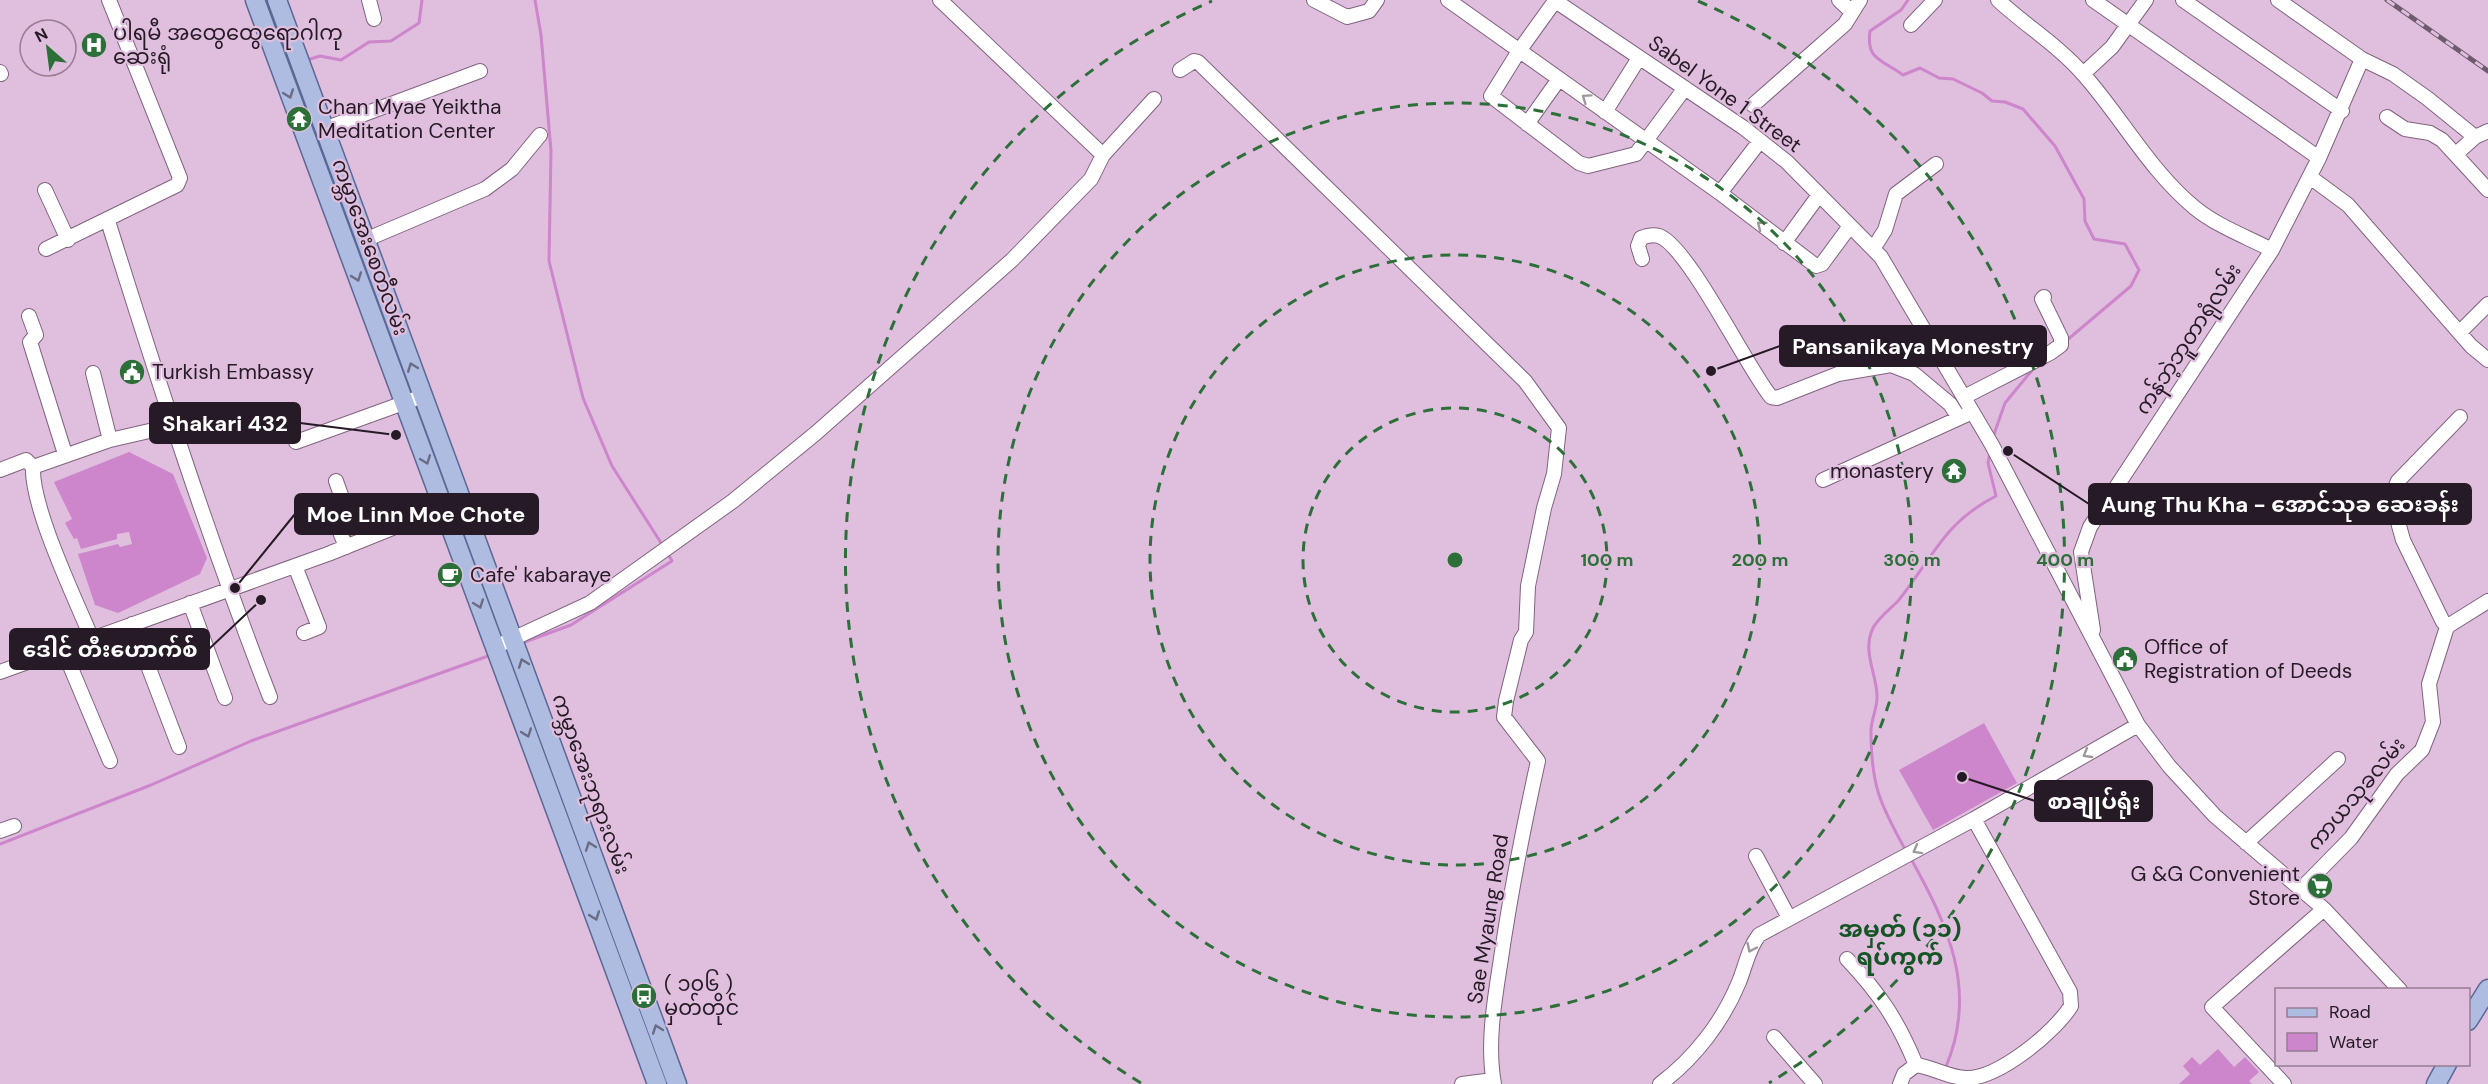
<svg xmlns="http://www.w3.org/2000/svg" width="2488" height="1084" viewBox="0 0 2488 1084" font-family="'DM Sans','Noto Sans Myanmar',sans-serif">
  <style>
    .water { fill: #cd85cb }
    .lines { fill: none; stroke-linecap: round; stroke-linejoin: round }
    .stream { stroke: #cd85cb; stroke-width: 3 }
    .minor-casing { stroke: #816380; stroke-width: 16 }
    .major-casing { stroke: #5b6794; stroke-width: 21 }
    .minor { stroke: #fff; stroke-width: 14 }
    .major { stroke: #aebce2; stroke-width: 18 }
    .rail-casing { stroke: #6f5b6e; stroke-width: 5 }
    .rail { stroke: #e0bfde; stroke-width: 3; stroke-dasharray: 9; stroke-linecap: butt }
    .oneway { stroke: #6a6b84 }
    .oneway2 { stroke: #9d989d }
    .ring { fill: none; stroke: #2c6f39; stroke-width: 3; stroke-dasharray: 10 8 }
    .labels { text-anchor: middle; stroke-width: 4.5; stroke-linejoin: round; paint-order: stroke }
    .poi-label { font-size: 21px; fill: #261a26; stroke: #e0bfde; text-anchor: start }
    .street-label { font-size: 21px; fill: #261a26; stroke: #e0bfde }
    .quarter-label { font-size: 24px; font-weight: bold; fill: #155424; stroke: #e0bfde }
    .centre { fill: #2c6f39; stroke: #e0bfde; stroke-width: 3 }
    .ring-label { font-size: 18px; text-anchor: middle; font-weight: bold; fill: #2c6f39; stroke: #e0bfde; stroke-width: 4.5; stroke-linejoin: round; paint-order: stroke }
    .leader { fill: none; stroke: #261a26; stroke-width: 2 }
    .callout-dot { fill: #261a26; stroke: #e0bfde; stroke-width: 2 }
    .callout { fill: #261a26; stroke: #261a26; stroke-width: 2 }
    .callout-label { font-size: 22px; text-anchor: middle; font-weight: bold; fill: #fff }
  </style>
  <rect width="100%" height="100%" fill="#e0bfde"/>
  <path class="water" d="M129 452 173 474 207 558 200 574 118 613 95 605 78 554 118 544 120 547 132 544 129 532 117 534V539L81 549 77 538 74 539 65 523 72 519 54 482Z
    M1984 723 2017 783 1933 830 1899 770Z
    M2218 1049 2234 1067 2245 1057 2259 1072 2249 1081 2252 1084H2179L2190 1074 2183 1066 2192 1057 2200 1065Z"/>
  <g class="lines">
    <path class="stream" d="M535 0 541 35 551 151 549 261 583 398 612 466 663 546
      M1908 0 1901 10 1870 31C1866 60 1881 59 1903 75L1920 68 1939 78 1953 79 1982 93 1992 101 2005 102 2023 109 2055 146 2084 199 2085 221 2094 239 2125 244 2139 270 2131 286 2066 341
      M307 60 320 56 341 60 369 42 391 41 419 23 422 0
      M1993 437 2005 403 2033 369
      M522 643 571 625 672 561 668 554
      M0 844 151 785 251 741 491 655
      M1906 851C1880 804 1871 786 1871 731 1871 719 1878 707 1877 695 1876 672 1862 651 1873 628 1878 618 1890 609 1898 601 1933 558 1943 523 1996 496L1988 463 1990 452
      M1910 857C1948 925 1979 991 1945 1069"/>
    <g class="minor-casing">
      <path id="minor" d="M369 0 374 19
        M940 0 1103 155
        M1314 0 1347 17 1369 11 1377 0
        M1448 0 1720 193 1816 266 1822 264 1850 226
        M1554 0 1744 128 1787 162 1881 257 1992 445 2138 725 2169 766 2215 816 2324 909 2400 990
        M1839 0 1852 12
        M1998 0C2026 26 2059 46 2084 75 2122 118 2150 171 2195 208 2217 226 2247 237 2272 250
        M2093 0 2319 158
        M2183 0 2342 111
        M2278 0 2362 59 2393 74 2427 98 2475 137
        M1555 1 1519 51 1491 96 1579 163 1588 166 1636 154 1685 88
        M1911 25 1935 0
        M1180 70 1194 61 1198 62 1525 381 1559 428 1554 474 1544 508 1528 586 1526 632 1521 640 1506 701 1504 717 1538 761C1523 829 1510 896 1500 965 1494 1003 1487 1045 1494 1084
        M0 72 1 74
        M2083 74 2112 47 2146 0
        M1753 105 1845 24 1860 0
        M1605 112 1639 58
        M2387 117 2405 129 2430 133 2442 140 2488 190
        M1527 124 1559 79
        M324 129 480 71
        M2456 154 2475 137 2488 131
        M2310 177 2348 205 2471 346 2488 360
        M45 190 68 240
        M1720 193 1760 141
        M108 221C158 381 209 540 270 697
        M365 240 485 189 512 169 540 135
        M1784 243 1819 195
        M46 249 177 185 180 178 109 0
        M1873 249 1885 230 1896 194 1936 164
        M1642 259 1638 246 1641 238C1646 236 1653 234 1659 236 1688 246 1747 368 1771 397L1777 398 1838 374 1891 365 1914 374 1950 404 1959 418
        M29 316 36 335 30 342 65 454
        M2460 332 2488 304
        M93 373 110 440
        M1964 397 2050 353 2061 345V338L2042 299 2044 297
        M296 442 423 396
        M33 467 110 440 171 426
        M0 470 26 460 33 467C31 507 75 598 92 639
        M1823 480 1966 415
        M336 481 352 526 340 532 346 547
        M295 566 319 627 304 633
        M190 603 225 698
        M132 624 179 747
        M2448 626 2443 622 2403 540 2391 497 2398 481 2460 417
        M2093 630 2081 552 2090 527 2272 250 2319 158 2362 59
        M495 647 590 603 733 501 816 433 1012 260 1091 179 1103 155 1154 99
        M63 649 110 761
        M0 672 328 554 462 500
        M0 831 14 826
        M2246 843 2338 759
        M1756 856 1789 918
        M2301 889 2351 838 2397 774 2422 750 2433 722 2429 684 2446 630 2448 626 2488 601
        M1847 959C1880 994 1898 1021 1916 1065
        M1774 1037 1815 1084
        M1462 1084 1493 1080
        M1660 1084C1695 1058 1723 1021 1739 982 1746 965 1748 949 1759 935L1974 819 2138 725
        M1900 1084 1904 1074 1916 1065C1933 1067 1949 1078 1966 1078 1998 1079 2055 1032 2071 1006L2070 992 1974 819
        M2284 1084 2212 1007 2324 909"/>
    </g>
    <g class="major-casing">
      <path id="major" d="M255 0 657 1084
        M277 0 677 1084
        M2468 1021 2488 989
        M2436 1084 2447 1064"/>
    </g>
    <use href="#minor" class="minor"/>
    <use href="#major" class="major"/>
    <g class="rail-casing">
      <path id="rail" d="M2387 0 2488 71"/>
    </g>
    <use href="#rail" class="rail"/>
  </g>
  <defs><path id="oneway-chevron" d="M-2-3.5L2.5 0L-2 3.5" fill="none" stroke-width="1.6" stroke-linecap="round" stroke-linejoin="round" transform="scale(1.5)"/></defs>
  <g class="oneway">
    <use href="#oneway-chevron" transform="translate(289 94) rotate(70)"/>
    <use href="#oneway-chevron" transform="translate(357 277) rotate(70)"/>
    <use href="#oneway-chevron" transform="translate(412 367) rotate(-111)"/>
    <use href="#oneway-chevron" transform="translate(426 460) rotate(69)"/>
    <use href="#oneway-chevron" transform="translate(479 604) rotate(70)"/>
    <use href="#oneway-chevron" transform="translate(523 663) rotate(-110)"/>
    <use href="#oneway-chevron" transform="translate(527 733) rotate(70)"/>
    <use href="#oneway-chevron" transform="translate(590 846) rotate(-110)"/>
    <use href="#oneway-chevron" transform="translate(595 916) rotate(70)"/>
    <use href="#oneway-chevron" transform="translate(657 1029) rotate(-110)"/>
  </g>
  <g class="oneway2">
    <use href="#oneway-chevron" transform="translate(1586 98) rotate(-145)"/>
    <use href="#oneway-chevron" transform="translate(1761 225) rotate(-142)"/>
    <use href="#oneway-chevron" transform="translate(2087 754) rotate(150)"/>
    <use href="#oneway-chevron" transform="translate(1917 850) rotate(151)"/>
    <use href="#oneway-chevron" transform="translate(1751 948) rotate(115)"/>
  </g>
  <g class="ring">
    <circle cx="1455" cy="560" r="152"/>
    <circle cx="1455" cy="560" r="305"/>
    <circle cx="1455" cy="560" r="457"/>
    <path d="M1141 1083A610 610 0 0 1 1212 1M1698 1A610 610 0 0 1 1769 1083"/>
  </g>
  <defs>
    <g id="hospital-disc" transform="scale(1.35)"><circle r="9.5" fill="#2c6f39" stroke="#e0bfde"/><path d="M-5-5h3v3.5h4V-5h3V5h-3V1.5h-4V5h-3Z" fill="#fff"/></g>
    <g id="temple-disc" transform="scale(1.35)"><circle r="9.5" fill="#2c6f39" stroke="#e0bfde"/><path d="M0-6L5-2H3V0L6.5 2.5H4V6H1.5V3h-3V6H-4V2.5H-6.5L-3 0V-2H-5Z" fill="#fff"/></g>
    <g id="civic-disc" transform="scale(1.35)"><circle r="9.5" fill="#2c6f39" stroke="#e0bfde"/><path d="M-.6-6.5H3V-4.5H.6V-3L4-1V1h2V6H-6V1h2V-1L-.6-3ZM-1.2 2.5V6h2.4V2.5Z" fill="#fff"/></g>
    <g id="cafe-disc" transform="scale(1.35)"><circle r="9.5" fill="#2c6f39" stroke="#e0bfde"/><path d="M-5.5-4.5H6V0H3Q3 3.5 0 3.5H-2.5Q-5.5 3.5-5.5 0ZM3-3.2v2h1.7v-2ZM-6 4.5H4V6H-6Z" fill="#fff"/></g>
    <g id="supermarket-disc" transform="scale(1.35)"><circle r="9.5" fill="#2c6f39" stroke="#e0bfde"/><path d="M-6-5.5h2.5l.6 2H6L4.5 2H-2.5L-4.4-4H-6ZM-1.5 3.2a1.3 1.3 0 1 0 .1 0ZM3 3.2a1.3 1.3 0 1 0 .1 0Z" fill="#fff"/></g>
    <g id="bus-disc" transform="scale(1.35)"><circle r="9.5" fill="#2c6f39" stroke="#e0bfde"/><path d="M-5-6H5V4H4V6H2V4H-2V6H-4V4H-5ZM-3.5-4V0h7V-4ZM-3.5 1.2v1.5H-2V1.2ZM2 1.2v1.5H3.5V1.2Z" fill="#fff"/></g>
  </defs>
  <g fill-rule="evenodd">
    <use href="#hospital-disc" x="94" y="45"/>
    <use href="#temple-disc" x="299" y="119"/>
    <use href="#civic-disc" x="132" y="372"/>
    <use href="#temple-disc" x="1954" y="471"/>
    <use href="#cafe-disc" x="450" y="575"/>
    <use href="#civic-disc" x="2125" y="659"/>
    <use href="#supermarket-disc" x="2320" y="886"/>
    <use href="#bus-disc" x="644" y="996"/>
  </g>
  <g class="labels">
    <g class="poi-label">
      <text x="113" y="40">ပါရမီ အထွေထွေရောဂါကု<tspan x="113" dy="24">ဆေးရုံ</tspan></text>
      <text x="318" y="114">Chan Myae Yeiktha<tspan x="318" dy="24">Meditation Center</tspan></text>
      <text x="152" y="379">Turkish Embassy</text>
      <text x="1934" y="478" text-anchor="end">monastery</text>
      <text x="470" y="582">Cafe' kabaraye</text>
      <text x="2144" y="654">Office of<tspan x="2144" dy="24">Registration of Deeds</tspan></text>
      <text x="2300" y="881" text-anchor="end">G &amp;G Convenient<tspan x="2300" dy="24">Store</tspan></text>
      <text x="664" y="991">( ၁၀၆ )<tspan x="664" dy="24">မှတ်တိုင်</tspan></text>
    </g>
    <g class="street-label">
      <text transform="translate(1725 94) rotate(36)" y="7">Sabel Yone 1 Street</text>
      <text transform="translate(370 247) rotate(70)" y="7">ကမ္ဘာအေးစေတီလမ်း</text>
      <text transform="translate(2188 339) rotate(-57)" y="7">ကန်ဘဲ့ဘူတာရုံလမ်း</text>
      <text transform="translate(591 784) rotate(70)" y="7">ကမ္ဘာအေးဘုရားလမ်း</text>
      <text transform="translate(2356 794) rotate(-50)" y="7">ကာယသုခလမ်း</text>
      <text transform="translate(1488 919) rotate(-81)" y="7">Sae Myaung Road</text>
    </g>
    <g class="quarter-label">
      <text x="1900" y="937">အမှတ် (၁၁)<tspan x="1900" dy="28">ရပ်ကွက်</tspan></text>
    </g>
  </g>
  <circle cx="1455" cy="560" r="9" class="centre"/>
  <g class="ring-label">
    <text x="1607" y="566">100 m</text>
    <text x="1760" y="566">200 m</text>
    <text x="1912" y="566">300 m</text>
    <text x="2065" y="566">400 m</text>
  </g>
  <path class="leader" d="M1711 371L1780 346M396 435L300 423M2008 451L2089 504M235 588L295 514M261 600L209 649M1962 777L2035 801"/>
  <g class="callout-dot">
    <circle cx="1711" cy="371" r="6"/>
    <circle cx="396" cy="435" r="6"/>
    <circle cx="2008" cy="451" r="6"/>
    <circle cx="235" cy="588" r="6"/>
    <circle cx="261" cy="600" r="6"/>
    <circle cx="1962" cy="777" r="6"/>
  </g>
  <g class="callout">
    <rect x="1780" y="326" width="266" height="40" rx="6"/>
    <rect x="150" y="403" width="150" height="40" rx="6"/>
    <rect x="2089" y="484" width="382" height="40" rx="6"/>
    <rect x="295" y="494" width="243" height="40" rx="6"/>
    <rect x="10" y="629" width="199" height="40" rx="6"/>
    <rect x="2035" y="781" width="117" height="40" rx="6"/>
  </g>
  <g class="callout-label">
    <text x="1913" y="354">Pansanikaya Monestry</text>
    <text x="225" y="431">Shakari 432</text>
    <text x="2280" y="512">Aung Thu Kha - အောင်သုခ ဆေးခန်း</text>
    <text x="416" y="522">Moe Linn Moe Chote</text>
    <text x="110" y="657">ဒေါင် တီးဟောက်စ်</text>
    <text x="2094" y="809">စာချုပ်ရုံး</text>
  </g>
  <rect x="2275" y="988" width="195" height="78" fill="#e0bfde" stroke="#967d94" stroke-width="1.5"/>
  <rect x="2287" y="1008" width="30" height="9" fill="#aebce2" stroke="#967d94" stroke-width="1.5"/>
  <text x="2329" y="1018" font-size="18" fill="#261a26">Road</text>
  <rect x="2287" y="1033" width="30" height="18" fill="#cd85cb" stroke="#967d94" stroke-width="1.5"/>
  <text x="2329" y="1048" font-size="18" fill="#261a26">Water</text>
  <g transform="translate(48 48) rotate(332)"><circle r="28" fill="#e0bfde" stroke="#967d94" stroke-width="1.5"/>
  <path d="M0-4.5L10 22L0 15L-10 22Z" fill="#2c6f39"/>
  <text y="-9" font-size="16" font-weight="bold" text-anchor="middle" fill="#261a26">N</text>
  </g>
</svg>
